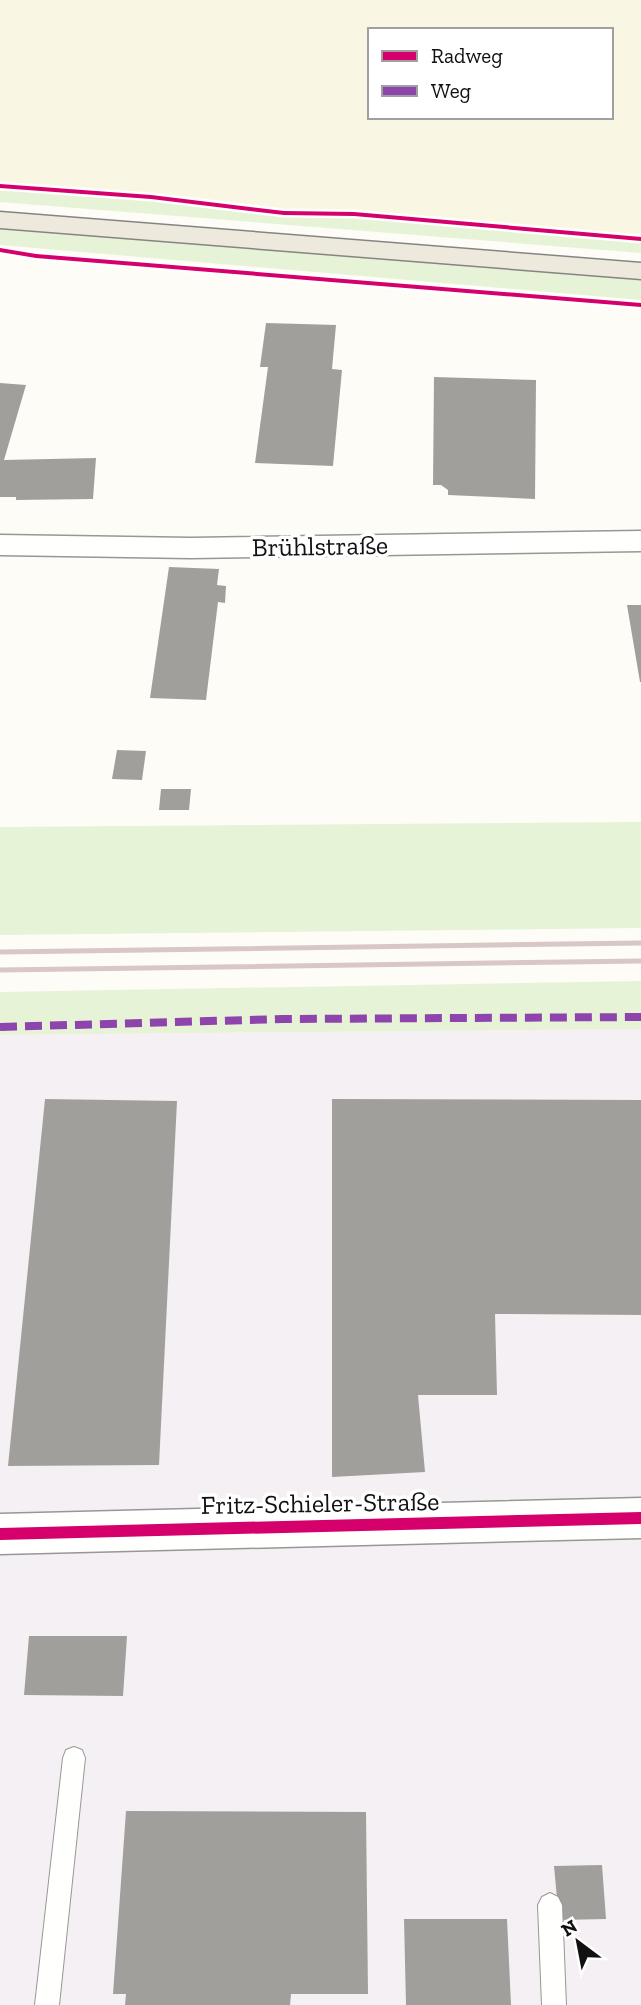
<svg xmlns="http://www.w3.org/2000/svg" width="641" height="2005" viewBox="0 0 641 2005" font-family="'Zilla Slab',serif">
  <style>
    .industrial { fill: #f5f0f3 }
    .farmland { fill: #f9f7e4; fill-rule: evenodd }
    .green { fill: #e7f3d7 }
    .building { fill: #a19f9c }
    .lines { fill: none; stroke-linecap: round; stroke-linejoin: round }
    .service-casing { stroke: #979795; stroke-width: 2 }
    .minor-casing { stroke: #979795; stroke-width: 3 }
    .primary-casing { stroke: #858482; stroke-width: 3 }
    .service { fill: #fffffe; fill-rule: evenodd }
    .minor { fill: #fffffe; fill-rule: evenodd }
    .primary { fill: #ede9dc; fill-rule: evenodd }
    .rail { stroke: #d9c6c7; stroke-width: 5 }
    .quiet { stroke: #8e44ad; stroke-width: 8; stroke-dasharray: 17 8; stroke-linecap: butt }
    .cycleway-casing { stroke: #fff; stroke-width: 5 }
    .cycleway { fill: #d6006c; fill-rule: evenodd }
    .labels { text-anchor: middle; stroke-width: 7; stroke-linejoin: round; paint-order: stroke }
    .street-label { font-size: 26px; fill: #111; stroke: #fff }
  </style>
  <rect width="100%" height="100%" fill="#fdfcf7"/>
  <path class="industrial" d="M641 1029V2005H0V1035Z"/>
  <path class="farmland" d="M0 0H641V239L354 214 284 213 151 197 0 186ZM370 30H611V117H370Z"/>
  <path class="green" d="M0 186 151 197 284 213 354 214 641 239V253L0 202Z
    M0 225 641 276V300L0 245Z
    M641 822V928L0 935V827Z
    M641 981V1029L0 1035V992Z"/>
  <path class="building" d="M266 323 336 325 332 369 342 370 333 466 255 463 268 367H260Z
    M434 377 536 380 535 499 448 495V490L441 485H433Z
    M0 383 26 385 4 460 96 458 93 499 16 500V497H0Z
    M169 567 219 569 217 585 226 586 225 603 218 602 206 700 150 698Z
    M627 605H641V682H640Z
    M117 750 146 751 142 780 112 779Z
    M161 789H191L189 810H159Z
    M45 1099 177 1101 159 1465 8 1466Z
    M332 1099 641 1100V1315L495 1314 497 1395H418L425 1472 332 1477Z
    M29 1636H127L123 1696 24 1695Z
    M126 1811 366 1812 368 1994H291L290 2005H125L126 1994H113Z
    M602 1865 606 1919 559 1920 554 1866Z
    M404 1919H507L511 2005H406Z"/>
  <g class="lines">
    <g class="service-casing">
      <path id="service" d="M74 1747 82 1750 85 1758 59 2005H35L63 1758 66 1750Z
        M550 1893 558 1897 562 1905 566 2005H542L538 1905 542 1897Z"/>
    </g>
    <g class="minor-casing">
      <path id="minor" d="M641 531V551L191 558 0 555V535L191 538Z
        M641 1498V1538L0 1554V1514Z"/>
    </g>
    <g class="primary-casing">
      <path id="primary" d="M0 212 641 263V279L0 228Z"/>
    </g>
    <use href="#service" class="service"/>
    <use href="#minor" class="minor"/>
    <use href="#primary" class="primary"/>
    <path class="rail" d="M0 952 641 943
      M0 970 641 961"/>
    <path class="quiet" d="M0 1027 283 1019 641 1017"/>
    <g class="cycleway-casing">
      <path id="cycleway" d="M0 184 151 195 284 211 354 212 641 237V241L354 216 284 215 151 199 0 188Z
        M0 248 36 254 641 303V307L36 258 0 252Z
        M641 1512V1524L0 1540V1528Z"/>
    </g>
    <use href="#cycleway" class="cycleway"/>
  </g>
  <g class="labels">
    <g class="street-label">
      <text transform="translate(320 546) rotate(-1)" y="9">Brühlstraße</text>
      <text transform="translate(320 1503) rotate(-1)" y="9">Fritz-Schieler-Straße</text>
    </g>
  </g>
  <rect x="368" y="28" width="245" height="91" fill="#ffffff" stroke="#a0a0a0" stroke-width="2"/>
  <rect x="382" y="51" width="35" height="10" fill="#d6006c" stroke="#a0a0a0" stroke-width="2"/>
  <text x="431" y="63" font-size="21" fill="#111111">Radweg</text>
  <rect x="382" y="86" width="35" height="10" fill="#8e44ad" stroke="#a0a0a0" stroke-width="2"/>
  <text x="431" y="98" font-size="21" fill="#111111">Weg</text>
  <g transform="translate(578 1942) rotate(328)" stroke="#ffffff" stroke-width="5" paint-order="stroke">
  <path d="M0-5L12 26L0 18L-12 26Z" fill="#111111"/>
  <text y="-10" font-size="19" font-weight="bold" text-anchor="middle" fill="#111111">N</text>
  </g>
</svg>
